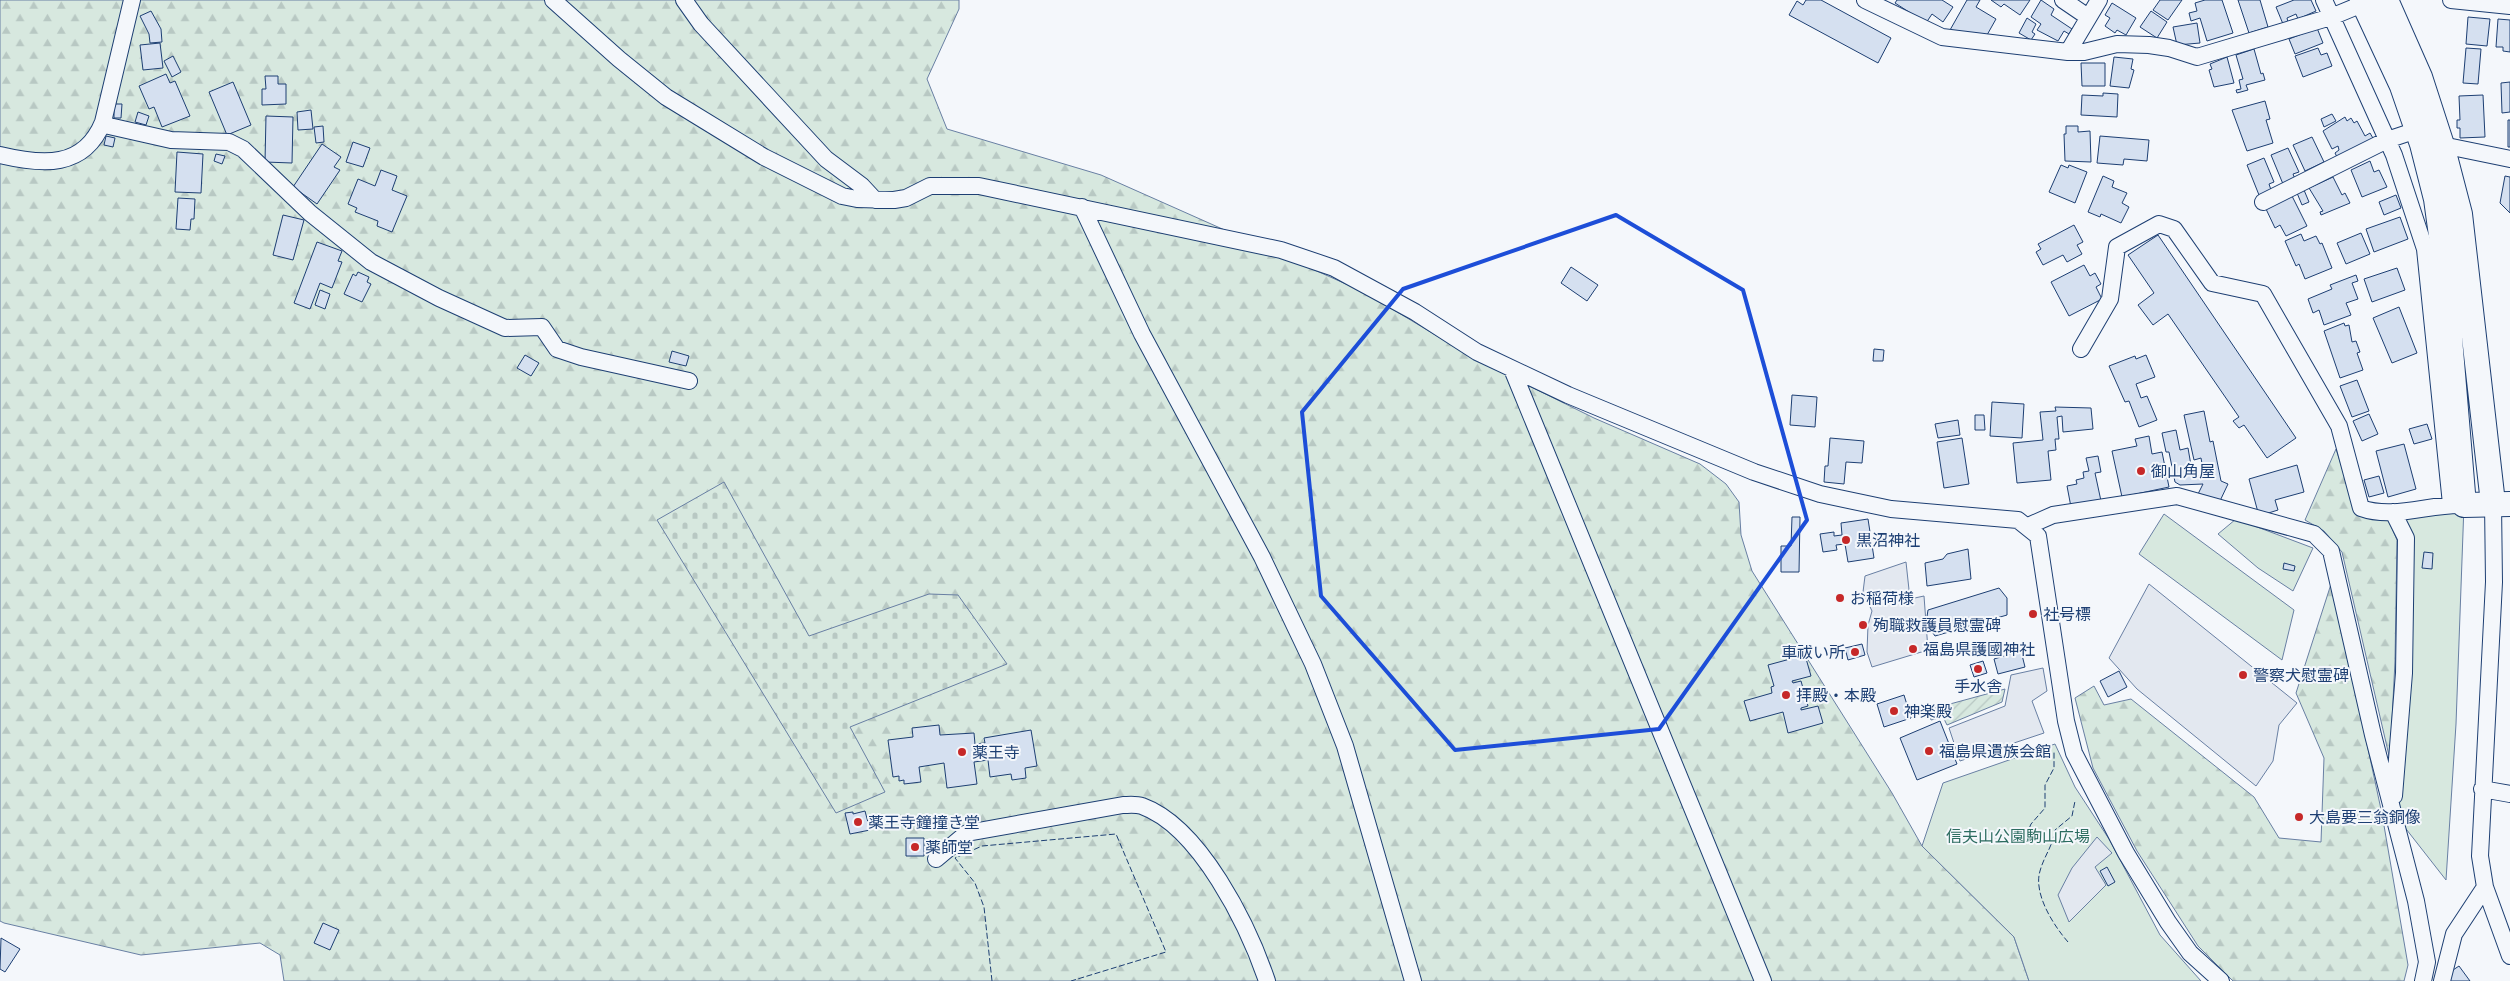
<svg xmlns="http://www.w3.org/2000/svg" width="2510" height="981" viewBox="0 0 2510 981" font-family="Quicksand,'Noto Sans JP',sans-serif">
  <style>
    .forest { fill: url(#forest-firs); stroke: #687fa3 }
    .cemetery { fill: url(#cemetery-stones); stroke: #687fa3 }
    .park { fill: #d7e8df; stroke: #687fa3 }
    .garden { fill: url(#garden-furrows); stroke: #687fa3 }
    .parking { fill: #e3e8f0; stroke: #687fa3 }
    .building { fill: #d5e0f0; stroke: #1d3f73 }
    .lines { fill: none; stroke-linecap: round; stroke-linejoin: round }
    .street-casing { stroke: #1d3f73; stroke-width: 18 }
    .secondary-casing { stroke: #1d3f73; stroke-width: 26 }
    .street { stroke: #f4f7fb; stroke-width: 16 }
    .secondary { stroke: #f4f7fb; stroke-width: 24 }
    .fence { stroke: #1d3f73; stroke-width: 1; stroke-dasharray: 6 2.5; stroke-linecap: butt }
    .marked { fill: none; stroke: #1d4ed8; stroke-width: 4; stroke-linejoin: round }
    .poi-dot { fill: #c62828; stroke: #f4f7fb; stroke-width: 2 }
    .labels { text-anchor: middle; stroke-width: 4; stroke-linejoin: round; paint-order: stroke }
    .poi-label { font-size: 16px; fill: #1d3f73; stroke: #f4f7fb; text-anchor: start }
    .park-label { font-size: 16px; fill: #2c6c60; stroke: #f4f7fb }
  </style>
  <defs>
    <pattern id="forest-firs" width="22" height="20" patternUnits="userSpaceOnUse" patternTransform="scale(1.25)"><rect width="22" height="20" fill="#d7e8df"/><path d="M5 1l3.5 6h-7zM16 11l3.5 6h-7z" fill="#b8c8c3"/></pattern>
    <pattern id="cemetery-stones" width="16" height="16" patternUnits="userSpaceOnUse" patternTransform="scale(1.25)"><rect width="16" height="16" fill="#d7e8df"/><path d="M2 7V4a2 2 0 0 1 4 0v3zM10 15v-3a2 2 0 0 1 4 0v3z" fill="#b8c8c3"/></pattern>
    <pattern id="garden-furrows" width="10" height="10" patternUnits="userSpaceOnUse" patternTransform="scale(1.25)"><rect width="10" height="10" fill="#d7e8df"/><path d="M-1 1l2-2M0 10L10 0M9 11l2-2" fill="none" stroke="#b8c8c3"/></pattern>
  </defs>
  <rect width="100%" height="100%" fill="#f4f7fb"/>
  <path class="forest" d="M0 0H959V9L927 79 947 129 1101 175 1364 292 1477 360 1594 418 1700 464 1726 484 1739 502 1741 535 1752 571 1892 793 1922 846 2014 937 2029 981H284L280 955 260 943 141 955 4 923 0 921Z
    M2336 449 2357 514 2388 519 2397 540 2395 661 2390 760 2342 552 2324 531 2305 520Z
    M2332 581 2382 814 2408 965 2404 981H2233L2198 946 2137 851 2093 768 2075 698 2094 686 2104 705 2131 699 2254 797 2279 838 2321 842 2324 758 2296 693Z"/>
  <path class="cemetery" d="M724 482 809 636 929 594 958 595 1007 664 850 727 885 792 836 813 657 520Z"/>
  <path class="park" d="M2464 505 2456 724 2446 880 2392 811 2406 538 2393 512Z
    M2164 514 2294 610 2282 660 2139 554Z
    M2236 519 2313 548 2293 591 2258 568 2218 534Z
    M2055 744 2075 787 2109 839 2160 935 2201 981H2029L2014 937 1922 846 1943 783Z"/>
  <path class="garden" d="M2005 689 2002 702 1947 725 1943 717 1931 720 1928 710Z"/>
  <path class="parking" d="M1906 562 1910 599 1924 596 1928 650 1872 667 1867 652 1868 625 1872 611 1863 592 1865 576Z
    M2149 584 2297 703 2279 725 2273 761 2256 786 2137 689 2109 658Z
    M2043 668 2047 691 2032 701 2044 733 1960 761 1949 728 2005 706 2011 675Z
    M2097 837 2112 853 2095 867 2106 885 2069 922 2058 895 2072 868Z"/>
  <path class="building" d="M1806 0H1821L1891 38 1878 63 1789 15 1797 1 1803 5Z
    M1897 0H1942L1953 7 1943 22 1932 14 1926 23 1895 3Z
    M1967 0H1980L1976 7 1996 19 1987 35 1950 30Z
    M1991 0H2030L2020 15 2004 4 2001 7Z
    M2041 0 2054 9 2051 15 2072 29 2069 34 2064 31 2058 41 2037 30 2041 24 2031 17Z
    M2160 0H2182L2168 20 2153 10Z
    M2205 0H2222L2233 33 2207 41 2200 18 2191 21 2189 13 2197 11 2195 3Z
    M2238 0H2260L2268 27 2249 33Z
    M2294 0H2311L2316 11 2298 19 2296 14 2287 18 2288 22 2283 24 2276 7Z
    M2112 3 2136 18 2126 35 2117 30 2115 33 2105 26 2110 18 2105 15Z
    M151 11 161 29 162 42 150 43 149 34 140 16Z
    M2151 11 2167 22 2157 38 2140 27Z
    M2468 17 2490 19 2487 46 2466 44Z
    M2027 18 2036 24 2032 32 2035 34 2031 40 2019 33Z
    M2498 19 2510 20V52L2503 51V47H2496Z
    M2197 23 2200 43 2177 45 2173 27Z
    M2317 28 2323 43 2295 54 2289 39Z
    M160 43 163 68 143 70 140 45Z
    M2318 48 2321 55 2327 53 2332 66 2303 77 2295 56Z
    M2466 48 2481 49 2478 84 2463 83Z
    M2254 49 2261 74 2263 73 2265 80 2246 85 2248 90 2237 93 2236 90 2241 89 2239 80 2243 79 2236 55Z
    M173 56 181 72 172 77 164 61Z
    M2114 57 2133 59 2131 69 2134 70 2129 88 2110 86Z
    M2227 57 2234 83 2214 87 2209 70 2212 69 2210 64Z
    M2081 63H2105V86H2082Z
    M166 74 170 83 175 81 190 116 162 127 154 107 149 109 139 86Z
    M265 76H278V84H286V104L262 105V89H266Z
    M233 82 251 125 227 135 209 92Z
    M2510 82V112L2502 113 2501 83Z
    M2103 93 2118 94 2117 117 2081 115 2082 95 2103 96Z
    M2483 95 2485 137 2460 138V128H2457V120H2460L2459 96Z
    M2265 101 2270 119 2266 120 2273 143 2247 151 2232 110Z
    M114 104H122L121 118H114Z
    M311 110 313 129 298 130 297 112Z
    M138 112 149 116 146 125 135 122Z
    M2332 114 2336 121 2324 127 2321 119Z
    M266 116 293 117 292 163 265 162Z
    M2345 117 2347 121 2351 118 2354 123 2357 121 2365 136 2370 133 2374 140 2338 159 2335 153 2339 150 2338 146 2332 149 2323 131Z
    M2508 120H2510V147H2508Z
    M323 126 324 142 316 143 314 127Z
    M2066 126H2078V132L2090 131 2091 162 2065 161 2064 134H2066Z
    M106 136 115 138 113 147 104 145Z
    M2100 136 2149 140 2147 161 2124 159 2123 165 2097 163Z
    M2312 137 2324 162 2305 171 2293 145Z
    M353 142 370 148 363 167 346 162Z
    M322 144 341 157 334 167 340 170 317 204 293 187Z
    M2288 148 2299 172 2293 174 2295 179 2283 184 2271 155Z
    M177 152 203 154 201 193 175 192Z
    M216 154 225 156 222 164 214 161Z
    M2264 158 2274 182 2269 184 2271 190 2259 195 2247 165Z
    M2370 161 2374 172 2379 170 2387 187 2362 197 2351 170Z
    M2061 165 2068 168 2069 165 2087 172 2075 203 2049 192Z
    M381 170 397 176 392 190 407 196 392 232 377 226 378 221 355 212 357 208 348 204 358 179 375 186Z
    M2103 176 2114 181 2112 187 2127 193 2122 203 2129 207 2121 223 2101 214 2100 217 2088 212Z
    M2505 176 2510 177V213L2500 203Z
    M2333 177 2342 195 2345 193 2350 203 2321 215 2320 212 2323 211 2309 188Z
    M2304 190 2309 202 2302 205 2297 193Z
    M2396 195 2401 208 2384 215 2379 202Z
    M2292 196 2307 226 2286 236 2280 225 2275 228 2266 209Z
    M178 198 195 199 194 219H191L190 230 176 229Z
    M283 215 304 220 293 260 273 255Z
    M2400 217 2408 239 2374 252 2366 229Z
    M2074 225 2083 242 2077 245 2082 254 2067 262 2063 255 2043 265 2036 252 2041 249 2038 244Z
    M2361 233 2370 254 2346 264 2337 243Z
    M2301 234 2304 241 2316 236 2320 244 2322 243 2332 268 2305 279 2299 264 2296 266 2285 241Z
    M2158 235 2296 438 2267 458 2244 425 2239 428 2233 421 2239 417 2168 314 2153 325 2138 305 2154 293 2128 255Z
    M317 242 342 251 338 261 342 262 332 288 320 283 310 309 294 303Z
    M2084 265 2090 276 2095 273 2101 284 2096 287 2102 299 2069 316 2051 282Z
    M1571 267 1598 285 1587 301 1561 283Z
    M2397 268 2405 290 2372 302 2364 279Z
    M358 272 369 277 367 282 371 284 362 302 344 294 353 274 356 276Z
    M2356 275 2358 281 2352 283 2358 299 2346 303 2351 315 2324 325 2319 310 2313 313 2308 299 2332 289 2330 285Z
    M320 290 330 294 325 309 315 305Z
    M2399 307 2417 353 2392 363 2373 318Z
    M2344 323 2345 326 2349 325 2352 342 2356 341 2360 352 2357 353 2363 370 2340 378 2324 331Z
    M1874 349 1884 350 1883 361H1873Z
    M672 351 689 356 686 366 669 362Z
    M525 355 539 363 531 376 517 368Z
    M2146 355 2155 377 2136 384 2141 398 2147 396 2157 420 2139 427 2129 401 2125 402 2109 366 2135 356 2136 359Z
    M2357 380 2369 411 2352 417 2340 386Z
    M1792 395 1817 397 1815 427 1790 425Z
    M1992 402 2024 404 2022 438 1990 436Z
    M2055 407 2091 408 2093 429 2063 432 2062 416 2057 417 2059 439H2055L2056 450 2048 451 2051 480 2017 483 2013 443 2043 440 2040 412 2056 411Z
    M2204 411 2210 442 2213 441 2221 481 2228 484 2219 503 2198 494 2203 484 2180 485 2175 482 2169 452H2166L2162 433 2176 430 2180 450 2188 448 2193 477 2204 475 2201 458 2194 460 2184 415Z
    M2369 414 2378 434 2362 441 2353 421Z
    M1975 415H1984L1985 430H1975Z
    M1958 420 1960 435 1938 438 1935 424Z
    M2427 424 2432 439 2414 444 2409 429Z
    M2149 436 2152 454 2162 452 2169 487 2122 497 2112 451 2137 446 2135 439Z
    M1830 438 1864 441 1862 463 1846 462 1844 484 1824 482 1825 466H1828Z
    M1962 438 1969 484 1944 488 1937 442Z
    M2404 444 2416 489 2388 497 2376 451Z
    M2098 456 2101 472 2095 473 2101 501 2071 507 2067 486 2077 484 2076 480 2084 478 2083 472 2089 471 2086 458Z
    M2297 465 2304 492 2275 500 2278 510 2259 516 2249 479Z
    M2379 476 2384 493 2369 497 2364 480Z
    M1792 517H1800L1799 572H1781V546H1791Z
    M1868 519 1874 558 1848 562 1845 544 1836 545 1837 550 1823 552 1820 534 1834 532V536L1842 535 1841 523Z
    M1968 549 1971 579 1927 586 1925 563 1943 559 1947 554Z
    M2424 552 2433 553 2432 569 2422 568Z
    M2284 563 2295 566 2294 571 2283 569Z
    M1999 588 2007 598V615L1935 636 1926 623 1928 610Z
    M1862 644 1865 655 1848 660 1845 648Z
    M2021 651 2025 667 1998 674 1994 659Z
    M1805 655 1811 676 1792 681 1793 683 1801 681 1808 706 1801 708V710L1818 706 1823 723 1788 733 1783 712 1750 721 1744 701 1772 693 1771 687 1774 686 1768 665Z
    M1983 661 1987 673 1974 677 1970 665Z
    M2119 671 2127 687 2108 697 2100 681Z
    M1904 695 1911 718 1884 727 1877 704Z
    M1940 721 1957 764 1917 780 1900 738Z
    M939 725 940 735 974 733 975 744 985 743 984 738 1031 730 1037 766 1025 768 1026 778 1012 780 1011 774 990 777 988 760 974 762 977 784 947 788 944 763 919 767 921 782 904 784V780L899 781V776L893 777 888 740 913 737 912 728Z
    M865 811 870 830 850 834 845 813 853 812V814Z
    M906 838H924V856H906Z
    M2107 867 2115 882 2108 886 2100 871Z
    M323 923 339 930 330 950 314 943Z
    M1 938 20 949 5 972 0 969Z
    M2459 966 2470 981H2448L2447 974Z"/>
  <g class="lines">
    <g class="street-casing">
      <path id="street" d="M553 0 619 59 666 97 764 157 842 196 857 199 894 200 906 198 930 186H979L1281 250 1334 268 1415 312 1477 352 1568 395 1754 472 1820 494 1891 509 2018 520 2038 536 2066 721 2074 753 2126 853 2168 922 2190 953 2221 981
        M684 0 701 24 826 159 862 186 875 200
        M1865 0 1942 37 2068 52H2084L2117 44 2149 45 2169 48 2197 57 2331 17 2372 0
        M2063 0 2088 17
        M2324 0 2394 155 2425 249 2451 504
        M2451 0 2510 6
        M2068 52 2099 0
        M103 122 109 126 171 140 229 142 243 149 310 213 371 262 439 298 505 328 542 327 557 349 581 357 689 381
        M2442 145 2510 159
        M0 155C42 165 84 169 103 122L132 0
        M2263 202 2387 140 2417 130
        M1082 207 1142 334 1262 557 1313 664 1345 746 1413 981
        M2081 349 2110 299 2117 247 2159 224 2174 229 2212 283 2263 294 2339 426 2361 508C2394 520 2431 503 2464 505
        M1512 369 1763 981
        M2493 503 2494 582 2480 856 2485 887 2510 956
        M2393 512 2406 538 2404 673 2394 796
        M2028 526 2053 515 2177 496 2314 534 2331 551 2373 735 2416 901 2427 962 2423 981
        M2482 789 2510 794
        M936 859 967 833 1123 805C1128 805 1136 804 1142 806 1200 827 1248 925 1267 981
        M2442 981 2454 934 2485 887"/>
    </g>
    <g class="secondary-casing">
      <path id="secondary" d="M2362 0 2402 86 2422 144 2436 199 2442 243 2464 505 2510 504
        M2386 0 2420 77 2442 145 2460 214 2493 503"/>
    </g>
    <use href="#street" class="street"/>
    <use href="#secondary" class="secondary"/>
    <path class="fence" d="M2023 843 2031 824 2045 808V785L2054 768V752
      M2068 942C2054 926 2033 894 2040 871 2044 856 2053 846 2055 830L2072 816 2075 801
      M992 981 984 907 975 883 955 858 982 846 1116 834 1166 952 1071 981"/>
  </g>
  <path class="marked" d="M1616 215 1743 290 1807 520 1659 729 1455 750 1321 596 1302 412 1403 289Z"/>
  <g class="poi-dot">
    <circle cx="2141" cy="471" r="5"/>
    <circle cx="1846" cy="540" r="5"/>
    <circle cx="1840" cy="598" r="5"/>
    <circle cx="2033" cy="614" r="5"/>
    <circle cx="1863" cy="625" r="5"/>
    <circle cx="1913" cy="649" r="5"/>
    <circle cx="1855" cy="652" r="5"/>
    <circle cx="1978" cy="669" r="5"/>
    <circle cx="2243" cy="675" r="5"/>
    <circle cx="1786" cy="695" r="5"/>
    <circle cx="1894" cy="711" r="5"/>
    <circle cx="1929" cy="751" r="5"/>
    <circle cx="962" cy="752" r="5"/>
    <circle cx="2299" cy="817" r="5"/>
    <circle cx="858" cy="822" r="5"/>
    <circle cx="915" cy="847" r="5"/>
  </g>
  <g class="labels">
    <g class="poi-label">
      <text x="2151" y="477">御山角屋</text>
      <text x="1856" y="546">黒沼神社</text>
      <text x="1850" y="604">お稲荷様</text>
      <text x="2043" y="620">社号標</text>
      <text x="1873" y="631">殉職救護員慰霊碑</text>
      <text x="1923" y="655">福島県護國神社</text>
      <text x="1845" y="658" text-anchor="end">車祓い所</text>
      <text x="2253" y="681">警察犬慰霊碑</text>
      <text x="1978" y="692" text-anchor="middle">手水舎</text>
      <text x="1796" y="701">拝殿・本殿</text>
      <text x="1904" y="717">神楽殿</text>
      <text x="1939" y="757">福島県遺族会館</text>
      <text x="972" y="758">薬王寺</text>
      <text x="2309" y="823">大島要三翁銅像</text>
      <text x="868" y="828">薬王寺鐘撞き堂</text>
      <text x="925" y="853">薬師堂</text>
    </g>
    <g class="park-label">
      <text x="2018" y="842">信夫山公園駒山広場</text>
    </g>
  </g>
</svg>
